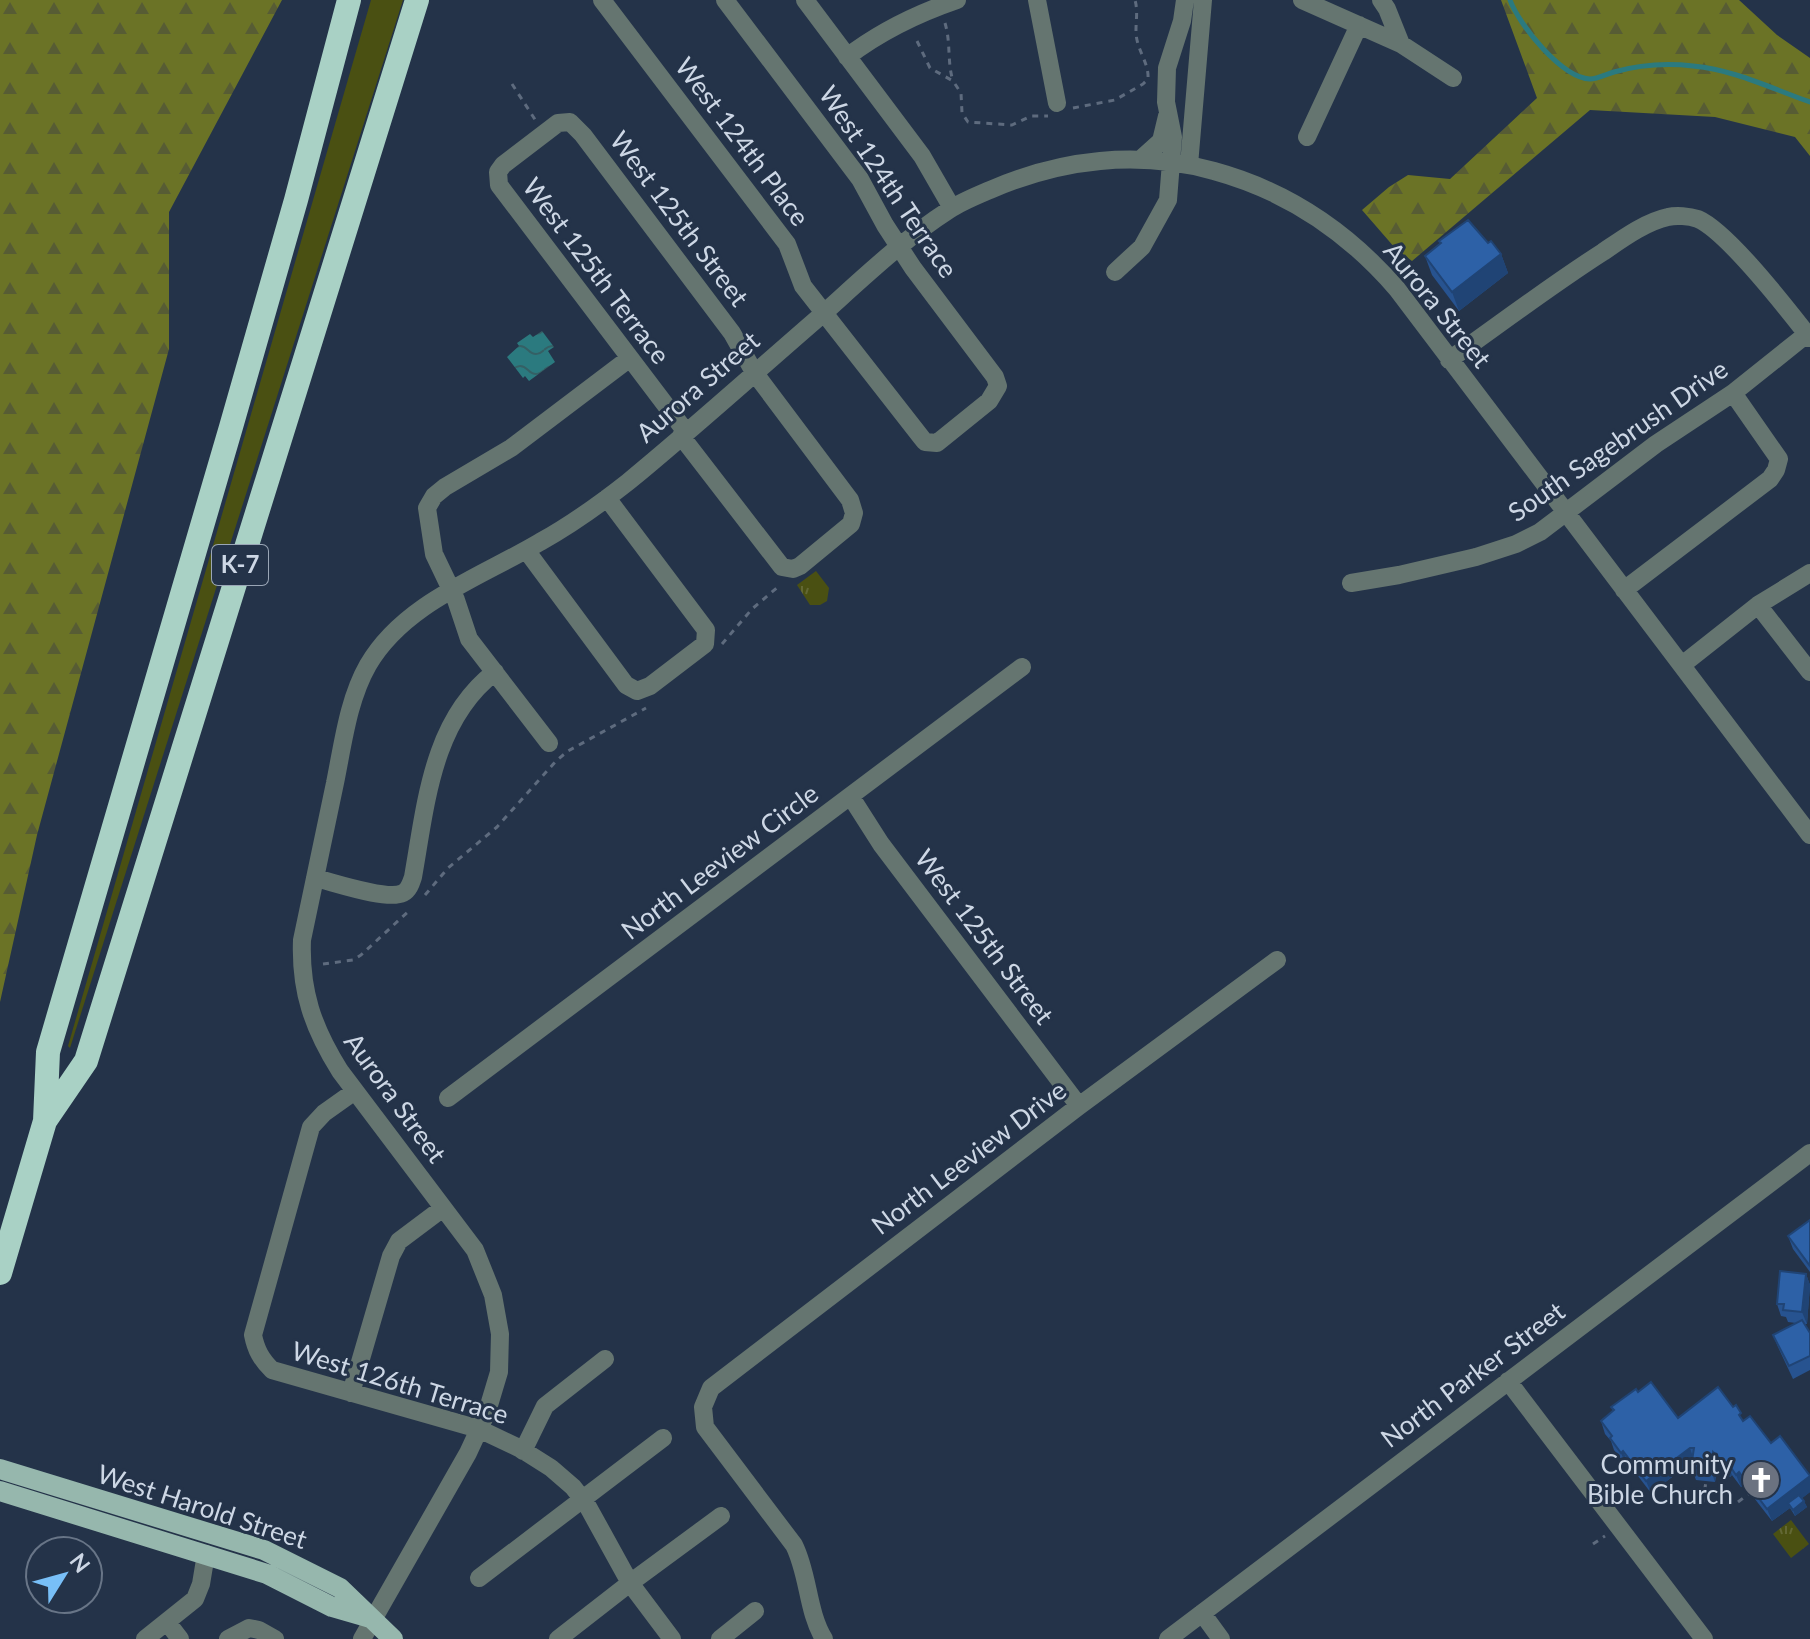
<svg xmlns="http://www.w3.org/2000/svg" width="1810" height="1639" viewBox="0 0 1810 1639" font-family="Lato,sans-serif">
  <style>
    .green { fill: #4a5012 }
    .forest { fill: url(#forest-firs) }
    .park { fill: url(#park-tufts) }
    .water { fill: url(#water-waves) }
    .lines { fill: none; stroke-linecap: round; stroke-linejoin: round }
    .stream { stroke: #2b7a7f; stroke-width: 5 }
    .path { stroke: #5e6b7e; stroke-width: 3; stroke-dasharray: 6 6; stroke-linecap: butt }
    .minor { stroke: #657570; stroke-width: 18 }
    .major { stroke: #96b7ad; stroke-width: 20 }
    .highway { stroke: #a9d1c5; stroke-width: 24 }
    .wall { fill: #275390 }
    .shaded-wall { fill: #204475 }
    .building { fill: #2d61a7; stroke: #204475; stroke-width: 2 }
    .labels { text-anchor: middle; stroke-width: 6; stroke-linejoin: round; paint-order: stroke }
    .shield { fill: #243349; stroke: #9aa6b6; stroke-width: 2 }
    .shield-label { font-size: 24px; font-weight: bold; fill: #cdd7e5 }
    .street-label { font-size: 26px; fill: #cdd7e5; stroke: #243349 }
    .poi-label { font-size: 26px; fill: #cdd7e5; stroke: #243349; text-anchor: end }
  </style>
  <defs>
    <pattern id="forest-firs" width="22" height="20" patternUnits="userSpaceOnUse" patternTransform="scale(2)"><rect width="22" height="20" fill="#6b7326"/><path d="M5 1l3.5 6h-7zM16 11l3.5 6h-7z" fill="#575c34"/></pattern>
    <pattern id="park-tufts" width="24" height="20" patternUnits="userSpaceOnUse" patternTransform="scale(2)"><rect width="24" height="20" fill="#4a5012"/><path d="M3 7l-1-3M5 7V3M7 7l1-3M15 17l-1-3M17 17v-4M19 17l1-3" fill="none" stroke="#636834"/></pattern>
    <pattern id="water-waves" width="16" height="10" patternUnits="userSpaceOnUse" patternTransform="scale(2)"><rect width="16" height="10" fill="#2b7a7f"/><path d="M0 5q4-4 8 0t8 0" fill="none" stroke="#346065"/></pattern>
  </defs>
  <rect width="100%" height="100%" fill="#243349"/>
  <path class="green" d="M371 0H403L70 1048 68 1046Z"/>
  <path class="forest" d="M0 0H282L169 212V349L37 835 0 1002Z
    M1501 0H1739L1777 35 1810 58V156L1795 137 1715 117 1590 110 1412 261 1395 248 1362 210 1389 187 1408 175 1450 179 1537 98Z"/>
  <path class="park" d="M816 571 829 588 827 601 820 605H810L797 585Z
    M1791 1520 1809 1544 1791 1558 1773 1534Z"/>
  <path class="water" d="M542 331 554 347 548 351 555 362 529 381 525 376 523 378 507 357 519 346 517 343 530 334 533 337Z"/>
  <g class="lines">
    <path class="stream" d="M1510 0C1519 25 1562 78 1590 79 1597 79 1607 74 1614 72 1639 65 1667 63 1693 66 1735 70 1770 88 1810 102"/>
    <path class="path" d="M945 23C951 43 947 62 953 81
      M917 41 930 68 953 81 961 93 962 113 968 122 1012 125 1031 116H1048
      M512 84 536 121
      M1073 108 1115 100 1143 84 1148 79C1149 65 1140 54 1137 40 1134 27 1139 14 1135 0
      M722 644 752 609 779 586
      M425 895 448 868 497 827 556 761 568 751 646 708
      M323 964 353 960 361 955 411 909
      M1703 1502 1706 1481
      M1738 1502 1750 1493
      M1593 1544 1605 1536"/>
    <path class="minor" d="M602 0 787 244 803 286 921 437 925 442 937 443 989 401 998 386 995 377 913 268 885 225 860 179 725 0
      M805 0 922 156 952 208
      M1037 0 1057 103
      M1302 0 1401 44 1453 78
      M1381 0 1387 9 1401 44
      M847 57C881 31 916 14 957 0
      M1307 137 1359 25
      M1141 159 1161 141 1167 116
      M1189 165 1203 0
      M1115 272 1142 247 1168 200 1173 137 1166 102 1167 68 1182 21 1185 0
      M1449 360C1500 324 1550 286 1603 252 1622 239 1645 222 1668 217 1676 215 1689 216 1698 219 1728 232 1788 310 1810 338
      M681 436 782 567 793 569 800 566 851 524 854 513 850 500 754 372 732 333 583 135 570 122 558 123 503 165 498 172 499 185 686 432
      M526 550 626 685 637 691 650 686 705 644 706 630 607 498
      M1351 583 1399 575 1476 557 1516 544 1540 532 1656 444 1733 393 1807 334
      M1624 590 1770 479 1776 470 1779 459 1733 393
      M1758 605 1810 672
      M1682 665 1758 605 1810 573
      M549 743 469 639 456 600 434 554 427 508 434 496 445 487 511 448 630 358
      M851 797 881 844 1079 1106
      M315 878C333 882 387 901 403 893 409 890 411 883 413 877 426 804 432 720 495 672
      M355 1091 324 1113 311 1127 253 1335C256 1350 261 1359 272 1370L479 1429 521 1449 551 1468 573 1487 587 1505 630 1583 672 1639
      M448 1098 1022 667
      M1508 1381 1704 1639
      M351 1393 391 1256 399 1241 443 1208
      M523 1451 545 1406 605 1359
      M479 1578 663 1438
      M1202 1613 1221 1639
      M167 1622 180 1639
      M145 1639 195 1599 201 1584 206 1554
      M228 1639 249 1628 259 1630 275 1639
      M362 1639 468 1453 487 1412 499 1372 500 1334 493 1295 475 1250 340 1071C313 1028 300 991 302 940 313 887 324 835 335 783 343 744 348 700 368 665 404 603 481 577 540 542 571 525 600 504 628 482 695 427 760 368 825 312 865 276 904 239 949 210 961 202 976 196 990 190 1061 159 1138 150 1214 171 1287 191 1347 231 1397 289L1810 835
      M558 1639 630 1583 721 1516
      M720 1639 755 1611
      M824 1639C807 1611 809 1575 794 1545L705 1427 703 1407 711 1388 1079 1106 1277 960
      M1168 1639 1810 1153"/>
    <path class="major" d="M0 1469 264 1550 340 1588 393 1639
      M0 1491 267 1574 332 1607 370 1618"/>
    <path class="highway" d="M45 1121 86 1061 417 0
      M0 1273 45 1121 48 1052 231 427 296 200 349 0"/>
  </g>
  <path class="wall" d="M1439 241 1488 243 1501 254 1508 273 1459 311 1432 275 1425 256 1440 244Z
    M1810 1220V1272L1793 1249 1788 1236Z
    M1806 1274 1810 1285 1807 1324H1805L1810 1333V1370L1793 1379 1778 1347 1773 1335 1796 1323 1788 1322 1786 1317 1781 1316 1777 1304Z
    M1638 1392 1678 1418 1744 1420 1810 1492 1802 1498 1807 1507 1795 1516 1790 1508 1772 1521 1744 1485 1741 1487 1732 1475 1730 1477 1718 1464 1715 1482 1696 1480 1691 1467 1692 1462 1651 1493 1628 1463 1626 1465 1614 1450 1611 1441 1605 1434 1601 1421 1613 1411 1611 1407Z"/>
  <path class="shaded-wall" d="M1501 254 1508 273 1459 311 1452 292Z
    M1806 1274 1810 1285 1807 1324 1802 1312Z
    M1690 1448 1694 1460 1651 1493 1646 1481Z
    M1623 1451 1628 1463 1626 1465 1621 1453Z
    M1713 1452 1718 1464 1715 1482 1711 1470Z
    M1727 1462 1732 1475 1730 1477 1725 1464Z
    M1739 1472 1744 1485 1741 1487 1736 1475Z
    M1810 1476V1492L1791 1507 1788 1503 1790 1508 1772 1521 1767 1509Z
    M1804 1501 1807 1507 1795 1516 1793 1510Z"/>
  <path class="building" d="M1468 220 1488 243 1491 241 1501 254 1452 292 1425 256 1441 243 1439 241Z
    M1810 1220V1266L1788 1236Z
    M1780 1271 1806 1274 1802 1312 1783 1310 1784 1304H1777Z
    M1802 1320 1810 1333V1356L1789 1366 1773 1335Z
    M1651 1382 1678 1418 1718 1387 1733 1407 1736 1405 1741 1413 1739 1415 1743 1421 1750 1416 1771 1443 1780 1436 1810 1476 1767 1509 1739 1472 1736 1475 1727 1462 1725 1464 1713 1452 1711 1470 1691 1467 1694 1448H1690L1646 1481 1623 1451 1621 1453 1610 1438 1612 1436 1601 1421 1614 1410 1611 1407 1636 1389 1638 1392Z
    M1799 1495 1804 1501 1793 1510 1788 1503Z"/>
  <defs>
    <g id="church-disc" transform="scale(2)"><circle r="9.5" fill="#6b7280" stroke="#243349"/><path d="M-1.2-6h2.4v3.5h3.3v2.4h-3.3V6h-2.4V-.1h-3.3v-2.4h3.3Z" fill="#fff"/></g>
  </defs>
  <g fill-rule="evenodd">
    <use href="#church-disc" x="1761" y="1480"/>
  </g>
  <g class="labels">
    <rect class="shield" x="212" y="545" width="56" height="40" rx="6"/>
    <g class="shield-label">
      <text x="240" y="573">K-7</text>
    </g>
    <g class="street-label">
      <text transform="translate(742 142) rotate(53)" y="9">West 124th Place</text>
      <text transform="translate(888 182) rotate(56)" y="9">West 124th Terrace</text>
      <text transform="translate(679 219) rotate(53)" y="9">West 125th Street</text>
      <text transform="translate(596 271) rotate(53)" y="9">West 125th Terrace</text>
      <text transform="translate(1437 305) rotate(51)" y="9">Aurora Street</text>
      <text transform="translate(698 387) rotate(-41)" y="9">Aurora Street</text>
      <text transform="translate(1618 441) rotate(-35)" y="9">South Sagebrush Drive</text>
      <text transform="translate(720 862) rotate(-37)" y="9">North Leeview Circle</text>
      <text transform="translate(984 937) rotate(53)" y="9">West 125th Street</text>
      <text transform="translate(395 1098) rotate(54)" y="9">Aurora Street</text>
      <text transform="translate(969 1158) rotate(-37)" y="9">North Leeview Drive</text>
      <text transform="translate(1473 1375) rotate(-37)" y="9">North Parker Street</text>
      <text transform="translate(400 1383) rotate(17)" y="9">West 126th Terrace</text>
      <text transform="translate(202 1507) rotate(18)" y="9">West Harold Street</text>
    </g>
    <g class="poi-label">
      <text x="1733" y="1474">Community<tspan x="1733" dy="30">Bible Church</tspan></text>
    </g>
  </g>
  <g transform="translate(64 1575) rotate(53)"><circle r="38" fill="#243349" stroke="#687587" stroke-width="2"/>
  <path d="M0-6L14 30L0 20L-14 30Z" fill="#78bff7"/>
  <text y="-12" font-size="22" font-weight="bold" text-anchor="middle" fill="#cdd7e5">N</text>
  </g>
</svg>
